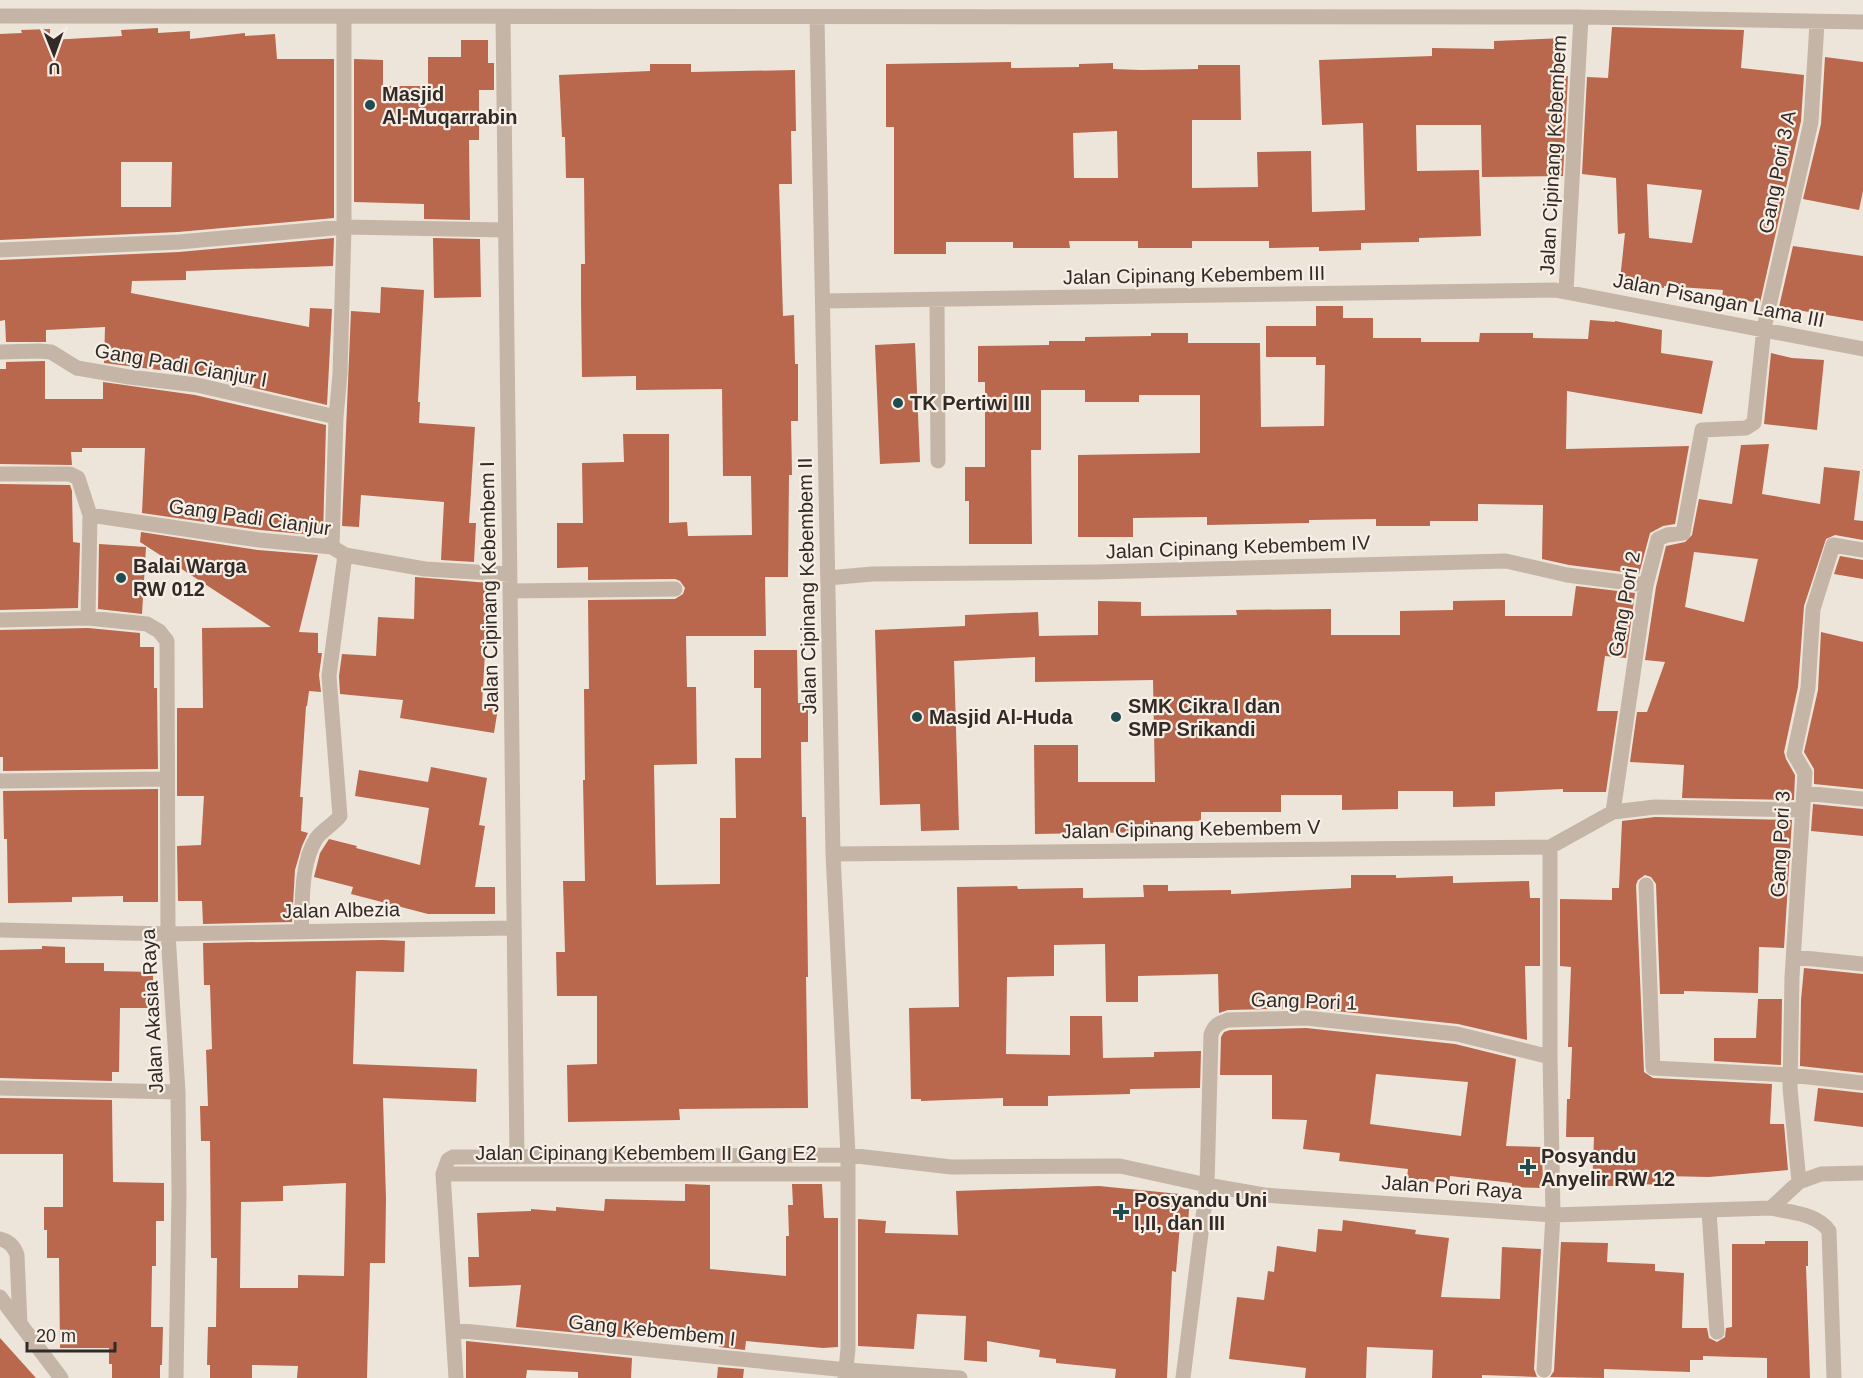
<svg xmlns="http://www.w3.org/2000/svg" width="1863" height="1378" viewBox="0 0 1863 1378" font-family="Helvetica,sans-serif">
  <style>
    .building { fill: #b9674d; fill-rule: evenodd }
    .lines { fill: none; stroke-linecap: round; stroke-linejoin: round }
    .service { stroke: #c5b5a7; stroke-width: 15 }
    .minor { stroke: #c5b5a7; stroke-width: 15 }
    .poi-dot { fill: #214c4f; stroke: #f7efe5; stroke-width: 2 }
    .labels { text-anchor: middle; stroke-width: 4.5; stroke-linejoin: round; paint-order: stroke }
    .poi-label { font-size: 20px; font-weight: bold; fill: #322a27; stroke: #f7efe5; text-anchor: start }
    .street-label { font-size: 20px; fill: #322a27; stroke: #f7efe5 }
  </style>
  <rect width="100%" height="100%" fill="#eee5da"/>
  <path class="building" d="M1612 27 1744 30 1741 68 1804 75 1801 121 1760 303 1722 297 1723 290 1664 286V288L1620 280 1625 233 1618 234 1616 178 1582 174 1587 77 1608 78ZM1647 184 1702 190 1692 243 1649 238Z
    M158 28V33L190 31V39L245 33V36L275 34 277 59H334V218L178 232 0 240V34L22 33 21 30 50 29V40L122 36 121 30ZM121 162H172L171 207H121Z
    M1564 38 1565 76H1568L1563 176 1482 177 1481 125H1416L1417 171 1479 170 1481 236 1419 238V242L1361 243V250L1319 251V247L1269 248V241H1192V248H1138V241H1069L1070 248H1013V242H946V254H894V127H886V64L1011 62V68L1079 67V64L1113 63V69L1141 70 1198 69V65H1240L1241 120H1192V188L1258 187 1257 152 1311 151 1312 212 1365 210 1363 123 1322 125 1319 60 1432 56V48L1494 49V41ZM1117 131 1118 178H1074L1073 133Z
    M461 40H488V63H494V90H479V140H469L470 220 424 219V204L354 202V59L383 60V86H428V57H461Z
    M1825 57 1863 62V191L1859 210 1803 199 1821 124Z
    M650 64H691V72L795 70 796 131H791L792 184H779L783 316 794 315 795 364H798V421H791L792 475H789L788 577H765L766 636H686L687 687H696L697 764 654 765 656 885 720 884V818H736L735 758H761V688H754V650H797L798 703H808V742H801L802 817H806L808 977H806L808 1108 679 1109 680 1120 568 1122 567 1065 597 1064V996H557L556 952H565L563 881H585L583 780H585L584 689H589L588 600 675 599 683 594 685 588 680 581 675 579 588 580V567L557 568V523H583L582 463 624 462 623 434H669V523L687 522 688 536 752 535 751 476H723L722 389 636 390V376L582 377 581 300V264H585L584 178H566L565 137H562L559 75 650 71Z
    M334 238 333 266 186 271V280L132 281 131 293 309 327 310 308 332 309 327 405 199 375 104 363 105 327 46 330V342H6L5 320 0 321V260L179 252Z
    M433 238 480 239 481 297 434 298Z
    M1793 246 1863 256V321L1779 307Z
    M381 287 424 290 418 402H420L419 423 475 427 469 523H476L474 562 441 560 444 502 361 495 359 527 342 526 351 311 380 313Z
    M1316 306H1343V318H1373V338H1421V342H1479L1480 333H1533V338L1588 339 1590 320 1615 322V321L1662 330 1661 353 1713 361 1702 414 1567 391 1566 449 1689 446 1675 524 1663 526 1650 533 1639 574 1569 565 1542 559 1543 505 1478 504V521H1430V526H1376V519L1309 520V523L1207 525V517L1133 518V537H1078V455L1200 453V395H1139V402H1085V390H1041V450H1031L1032 544H969V501H965V467H985V382H978V346L1049 345V341H1085V337L1151 336V333H1188V343H1260L1261 427 1324 426 1325 365H1316V357H1266V326H1316Z
    M915 343 920 462 880 464 875 345Z
    M1771 353 1792 358 1824 360 1817 430 1764 424Z
    M45 361V399H103V382L195 395 326 425 323 536 260 530 142 513 145 448H82V452H71L72 465 0 464V369H6V362Z
    M1769 444 1762 494 1820 504 1824 467 1860 471 1854 520 1863 521V540L1835 535 1826 539 1804 606 1798 687 1784 752 1786 759 1795 775 1794 800 1682 798 1684 765 1630 762 1637 712H1647L1665 662 1645 660 1656 587 1666 546 1685 542 1692 535 1699 499 1732 504 1741 445ZM1694 552 1758 559 1744 622 1685 607Z
    M0 484 70 485 72 491 73 542 80 543 78 608 0 610Z
    M141 532 258 550 318 555 299 632 318 633V653H322L319 675 321 692 309 691 307 706H306L300 797H303L301 831 308 833 302 846 295 870 292 922 203 924 202 901H178L177 846 201 845 204 796H177V708H203L202 628 271 627 140 542Z
    M99 544 146 547 142 614 98 609Z
    M1840 556 1863 560V579L1834 574Z
    M415 577 489 583 482 705 498 708 494 733 400 718 403 700 340 694 339 676 342 654 376 656 378 617 414 619Z
    M1576 586 1635 593 1626 658 1605 656 1597 711H1618L1606 792H1563V789L1495 792V806L1453 807V791H1398V809L1342 810V795H1281V812H1201V821L1153 822V832L1035 834 1034 745H1078V782H1155L1153 680 1035 682V657L954 661 959 830 921 831 920 804 880 805 875 630 965 626V615L1038 612 1039 636 1098 635V601L1141 602V616L1237 615 1236 610 1331 609V635H1400V611L1453 610V601L1505 600V616H1572Z
    M88 628 140 633V647H154V688H157L158 769 3 771V757H0V630Z
    M1821 632 1863 642V789L1814 784V769L1804 752 1818 690Z
    M431 767 487 778 479 825 485 826 475 887H495V914H428L351 894 353 887 314 877 320 853 329 839 357 846 356 848 420 865 429 808 355 796 359 770 428 782Z
    M158 789V902H123V896L72 897V902L8 903 7 839H4L3 791Z
    M1813 804 1863 809V836L1811 831Z
    M1655 817 1792 820 1784 948 1759 947 1758 993 1684 991V994H1660L1656 884 1651 877 1645 875 1638 880 1636 885 1644 1072 1653 1078 1772 1084 1770 1124H1784L1788 1170 1709 1177 1664 1176V1185L1616 1183V1186H1592L1594 1137H1566L1567 1099H1570L1572 1047H1568L1571 967 1560 966V899L1612 900V888H1619L1622 821Z
    M1351 875H1396V878L1453 876V883L1529 881 1530 898H1540V966H1525L1527 1040 1458 1024 1307 1008 1228 1010 1219 1013 1218 974 1138 976V1002H1106L1105 944 1054 945V976L1007 977 1006 1054 1070 1055V1016H1102L1103 1058 1154 1057V1052L1201 1051 1200 1088 1130 1089V1094L1048 1096V1106H1003V1098L921 1101V1099H911L909 1008 959 1007 957 887 1017 886 1018 889 1083 888V898L1144 897 1143 885H1168V891L1231 890V894L1351 888Z
    M383 940 405 941 404 972 356 971 353 1064 477 1069 476 1102 383 1098 386 1199 385 1263H370L367 1378H297L298 1366 252 1365V1378H210V1365H207L208 1327H216L217 1258H211L210 1141H201L200 1106H208L206 1050 212 1049 210 985H204L203 943ZM346 1183 344 1276 298 1275V1288H240L241 1202 283 1201V1186Z
    M42 946 65 947V963H104V971L153 972V1008H120L119 1072H112V1081L0 1078V950L42 949Z
    M1804 968 1863 974V1073L1800 1066 1801 1000Z
    M1758 999H1782L1781 1065 1714 1061V1038H1756Z
    M1306 1028 1455 1044 1516 1059 1506 1146 1542 1147 1543 1188 1512 1187V1183L1450 1176 1449 1184 1407 1178 1408 1169 1339 1161 1340 1153 1303 1149 1307 1120 1272 1119V1075H1220L1221 1037 1224 1032 1230 1030ZM1376 1074 1468 1082 1461 1136 1370 1124Z
    M1818 1088 1863 1093V1127L1814 1121Z
    M0 1098 112 1100 113 1182 164 1183V1221H156V1266H152L151 1327H163L162 1365H160V1378H112V1364H109V1348H60L59 1258H47V1230H44V1207H63V1154H0Z
    M685 1184 710 1185V1269L786 1276V1236H789L788 1205H793L792 1184H822L824 1218H838V1347L823 1348 746 1341 745 1350 719 1347 720 1340 684 1337V1332L633 1328 632 1338 516 1327 521 1285 469 1287 468 1257H479L477 1213 531 1211V1209L556 1211V1207L604 1211 605 1199 685 1201Z
    M1099 1186 1190 1195 1188 1224H1180L1176 1272 1172 1271 1167 1378H1115L1116 1369 1056 1363V1359L1039 1357 1040 1350 987 1341V1362L964 1360 966 1316 917 1314 914 1349 858 1346V1219L886 1221 885 1233 958 1235 956 1191Z
    M1343 1220 1416 1230 1415 1234 1449 1238 1441 1297 1500 1299 1502 1247 1541 1249 1534 1369 1537 1377 1482 1375V1378H1432L1433 1350 1367 1347 1366 1378H1305L1306 1368 1229 1359 1237 1297 1264 1300 1268 1271 1274 1272 1277 1246 1316 1252 1318 1229 1342 1231Z
    M1765 1241H1808V1266H1806L1810 1378H1767V1358L1703 1356V1360H1690V1372L1604 1369V1378L1550 1377 1554 1371 1561 1242 1608 1243 1607 1262 1655 1264V1271L1684 1273 1682 1328H1707L1709 1338 1717 1342 1725 1337 1726 1328 1732 1327V1244H1765Z
    M0 1338 36 1378H0Z
    M466 1341 632 1358 631 1378H578V1372L527 1370 526 1378H466Z
    M718 1367 744 1369 743 1378H717Z"/>
  <g class="lines">
    <path class="service" d="M1709 1211 1717 1332"/>
    <path class="minor" d="M0 16 1581 17 1863 22
      M503 17 517 1157
      M817 17 833 854 848 1155V1349L845 1378
      M0 250 179 242 344 227 505 230
      M1566 291 1581 17
      M937 300 938 461
      M823 301 1555 290 1863 349
      M0 352 39 351 51 352 77 368 129 377 197 385 336 417 332 547
      M336 417 340 374 344 227V16
      M0 474H70L78 478 90 515 88 618
      M90 515 259 540 332 547 345 555 425 569 510 574
      M828 578 872 574 1097 572 1506 561 1567 575 1646 585
      M510 591 675 589
      M0 620 88 618 147 624 159 631 167 641 168 934 178 1092 179 1194 176 1378
      M0 781 167 779
      M1804 793 1863 799
      M1613 812 1646 585 1658 539 1667 535 1683 533 1702 430 1746 428 1754 423 1764 328 1811 122 1817 23
      M833 854 1550 847 1613 812 1655 807 1803 810
      M1646 885 1653 1068 1790 1075 1863 1083
      M0 930 168 934 514 928
      M301 932C303 902 300 865 316 839 321 831 333 825 340 816L329 676 345 555
      M1794 957 1863 964
      M0 1088 178 1092
      M443 1174H848
      M1799 1182 1790 1088 1792 977 1805 773 1794 754 1808 688 1813 609 1833 545 1863 550
      M1771 1208C1791 1213 1817 1213 1829 1231L1834 1378
      M0 1239C9 1241 14 1246 17 1255L20 1324
      M0 1297 61 1378
      M454 1330 847 1370 960 1378
      M1544 1370 1553 1215 1550 1057V847
      M456 1378 443 1174 448 1160 453 1157 848 1155 951 1167 1120 1166 1207 1185 1264 1195 1553 1215 1771 1208 1799 1182 1821 1174 1863 1173
      M1183 1378 1207 1185 1211 1035C1214 1025 1219 1023 1228 1020L1306 1018 1457 1034 1550 1057"/>
  </g>
  <g class="poi-dot">
    <circle cx="370" cy="105" r="6"/>
    <circle cx="898" cy="403" r="6"/>
    <circle cx="121" cy="578" r="6"/>
    <circle cx="917" cy="717" r="6"/>
    <circle cx="1116" cy="717" r="6"/>
    <path d="M1525 1158h6v6h6v6h-6v6h-6v-6h-6v-6h6z"/>
    <path d="M1118 1203h6v6h6v6h-6v6h-6v-6h-6v-6h6z"/>
  </g>
  <g class="labels">
    <g class="poi-label">
      <text x="382" y="101">Masjid<tspan x="382" dy="23">Al-Muqarrabin</tspan></text>
      <text x="910" y="410">TK Pertiwi III</text>
      <text x="133" y="573">Balai Warga<tspan x="133" dy="23">RW 012</tspan></text>
      <text x="1128" y="713">SMK Cikra I dan<tspan x="1128" dy="23">SMP Srikandi</tspan></text>
      <text x="929" y="724">Masjid Al-Huda</text>
      <text x="1541" y="1163">Posyandu<tspan x="1541" dy="23">Anyelir RW 12</tspan></text>
      <text x="1134" y="1207">Posyandu Uni<tspan x="1134" dy="23">I,II, dan III</tspan></text>
    </g>
    <g class="street-label">
      <text transform="translate(1553 155) rotate(-87)" y="7">Jalan Cipinang Kebembem</text>
      <text transform="translate(1777 172) rotate(-79)" y="7">Gang Pori 3 A</text>
      <text transform="translate(1194 275) rotate(-1)" y="7">Jalan Cipinang Kebembem III</text>
      <text transform="translate(1719 300) rotate(11)" y="7">Jalan Pisangan Lama III</text>
      <text transform="translate(181 365) rotate(10)" y="7">Gang Padi Cianjur I</text>
      <text transform="translate(250 517) rotate(8)" y="7">Gang Padi Cianjur</text>
      <text transform="translate(1238 547) rotate(-2)" y="7">Jalan Cipinang Kebembem IV</text>
      <text transform="translate(807 586) rotate(-91)" y="7">Jalan Cipinang Kebembem II</text>
      <text transform="translate(489 587) rotate(-91)" y="7">Jalan Cipinang Kebembem I</text>
      <text transform="translate(1624 604) rotate(-80)" y="7">Gang Pori 2</text>
      <text transform="translate(1191 829) rotate(-1)" y="7">Jalan Cipinang Kebembem V</text>
      <text transform="translate(1780 844) rotate(-87)" y="7">Gang Pori 3</text>
      <text transform="translate(341 910) rotate(-1)" y="7">Jalan Albezia</text>
      <text transform="translate(1304 1001) rotate(2)" y="7">Gang Pori 1</text>
      <text transform="translate(152 1011) rotate(-93)" y="7">Jalan Akasia Raya</text>
      <text x="646" y="1160">Jalan Cipinang Kebembem II Gang E2</text>
      <text transform="translate(1452 1187) rotate(4)" y="7">Jalan Pori Raya</text>
      <text transform="translate(652 1330) rotate(6)" y="7">Gang Kebembem I</text>
    </g>
  </g>
  <g transform="translate(54 54) rotate(179)" stroke="#f7efe5" stroke-width="4.5" paint-order="stroke">
  <path d="M0-4.5L10 22L0 15L-10 22Z" fill="#322a27"/>
  <text y="-9" font-size="16" font-weight="bold" text-anchor="middle" fill="#322a27">U</text>
  </g>
  <path d="M27 1342v9h88v-9" fill="none" stroke="#322a27" stroke-width="3"/>
  <text x="36" y="1342" font-size="18" fill="#322a27" stroke="#f7efe5" stroke-width="4.5" paint-order="stroke">20 m</text>
</svg>
